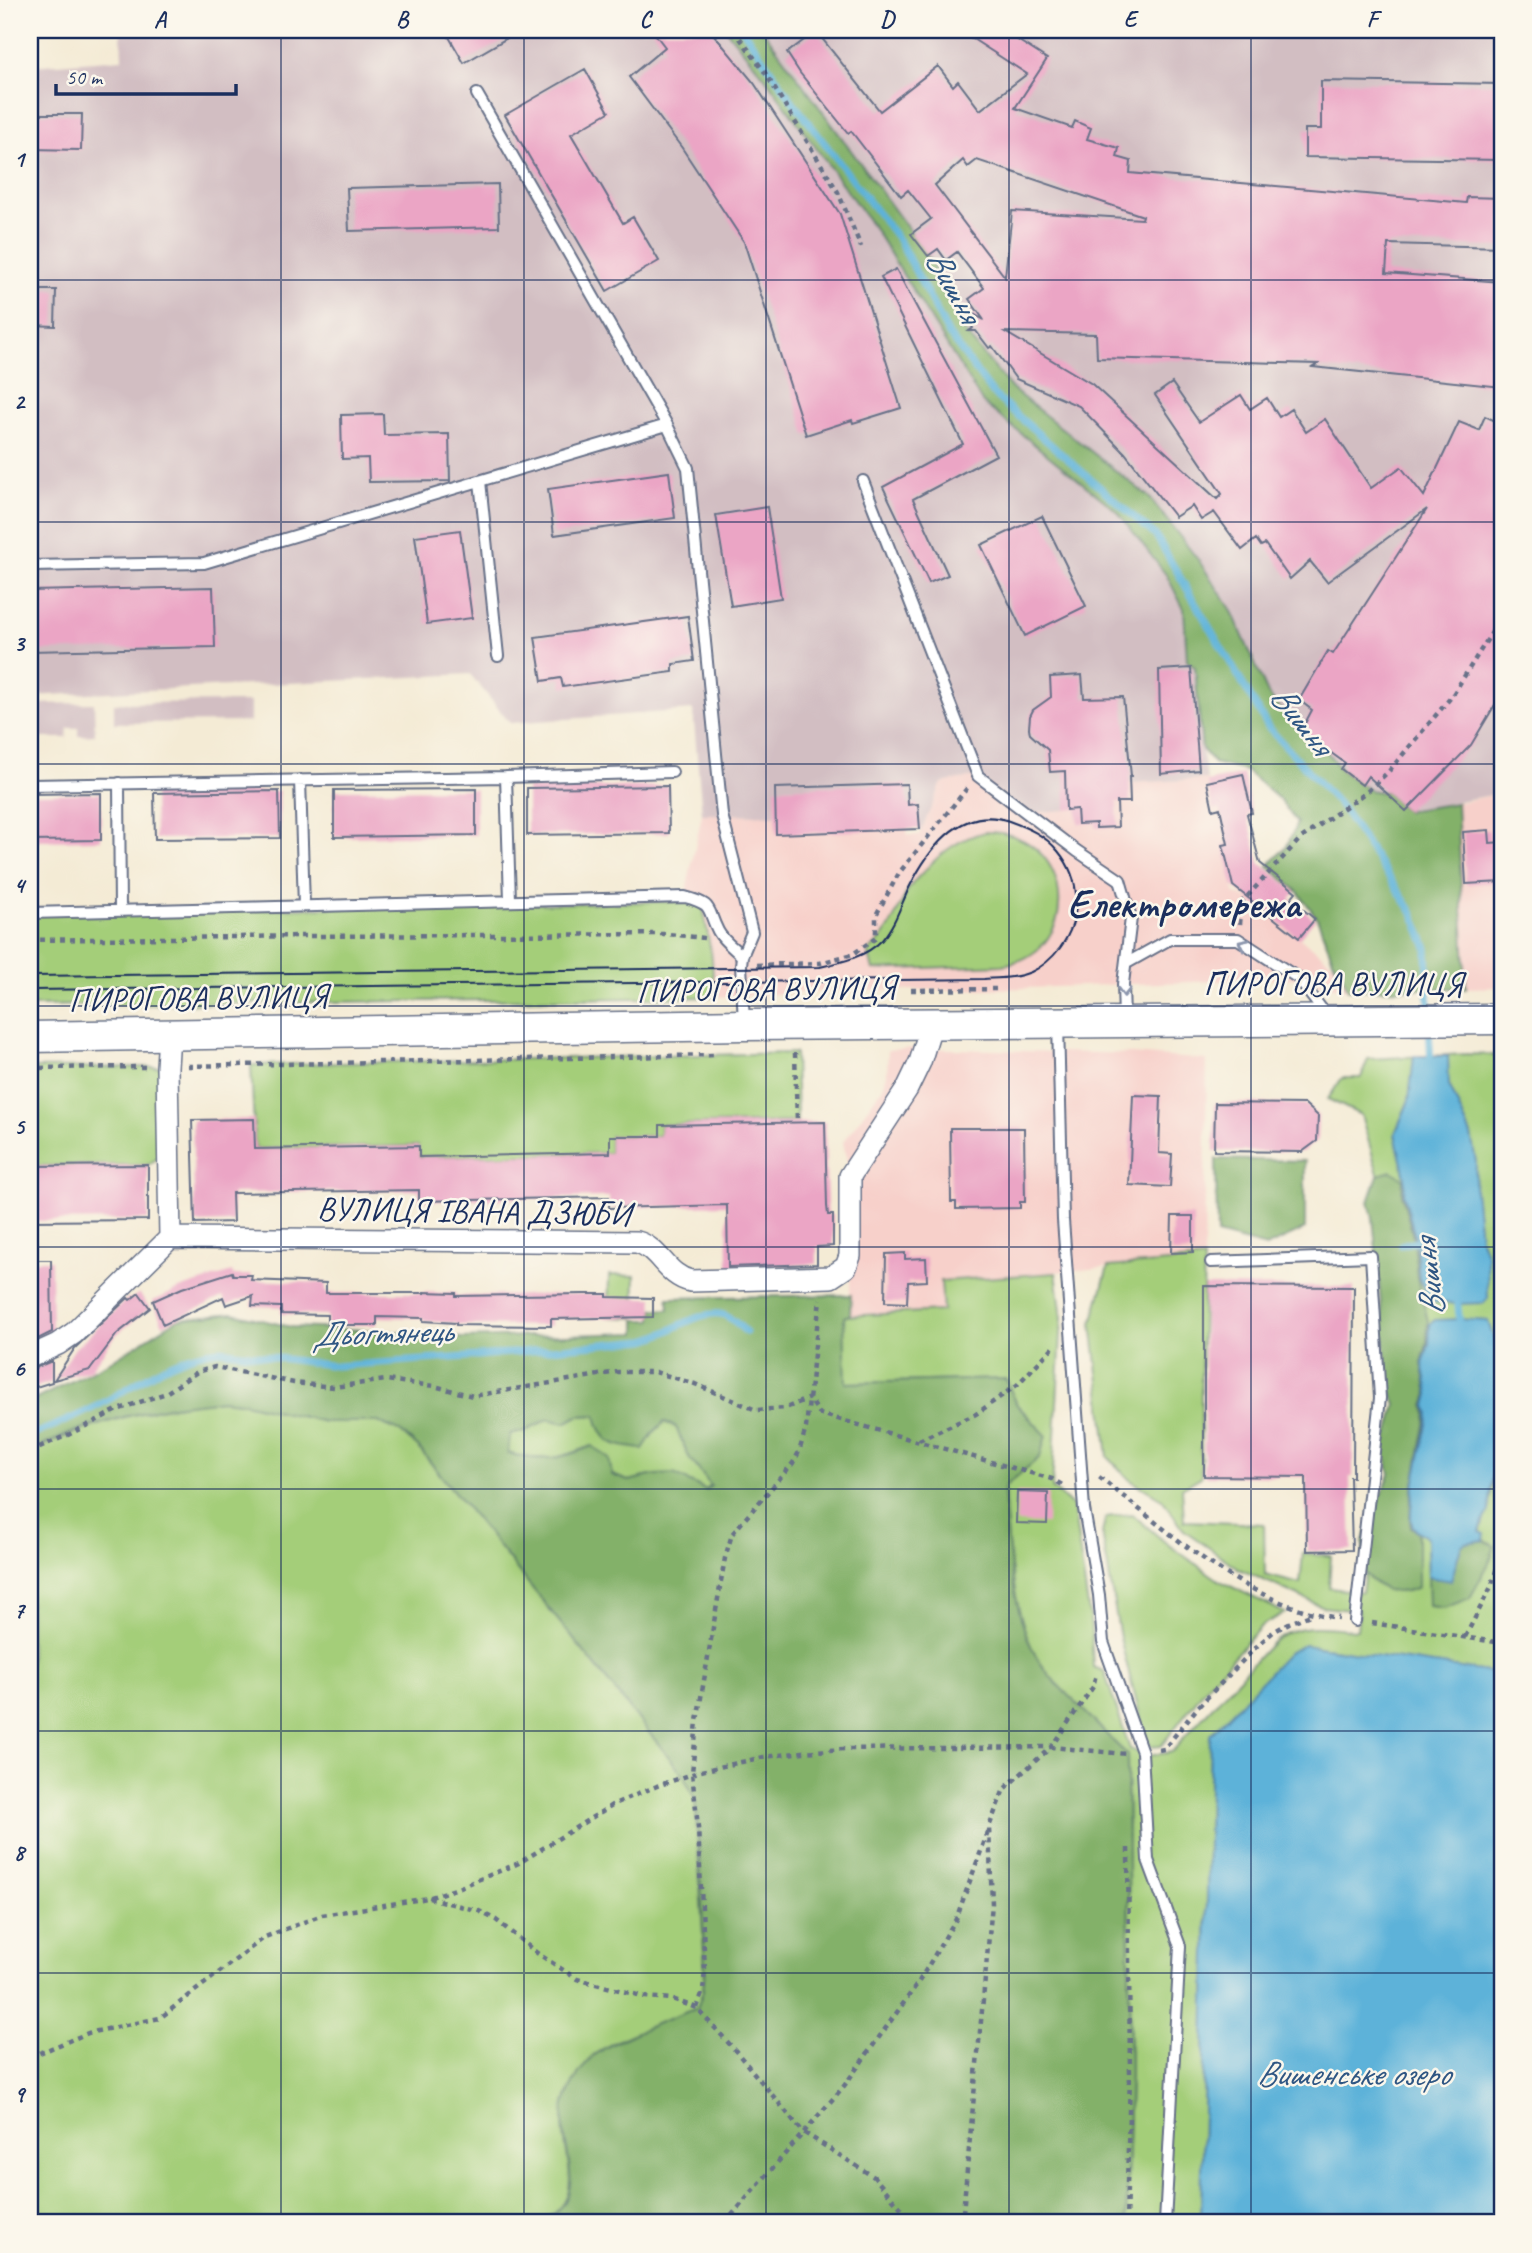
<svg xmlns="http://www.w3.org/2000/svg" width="1532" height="2253" viewBox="0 0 1532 2253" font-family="Caveat,sans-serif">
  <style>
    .built { fill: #f7d0ca }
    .industrial { fill: #d2bec2 }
    .green { fill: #a4ce79; stroke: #607e6c; stroke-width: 2; fill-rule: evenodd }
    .forest { fill: #83b169; stroke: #4f7064; stroke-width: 2; fill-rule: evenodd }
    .water { fill: #5db2d9; stroke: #3c709c; stroke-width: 2 }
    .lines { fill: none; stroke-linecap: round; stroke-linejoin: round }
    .stream { stroke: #5db2d9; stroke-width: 7 }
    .building { fill: #eba5c5; fill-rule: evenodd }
    .service-casing { stroke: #677188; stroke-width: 14 }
    .minor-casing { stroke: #677188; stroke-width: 24 }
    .secondary-casing { stroke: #677188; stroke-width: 33 }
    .path { stroke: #677188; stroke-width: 4.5; stroke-dasharray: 5 5; stroke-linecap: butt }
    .service { stroke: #fff; stroke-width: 10 }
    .minor { stroke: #fff; stroke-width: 21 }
    .secondary { stroke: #fff; stroke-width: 30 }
    .tram { stroke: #1b2f5e; stroke-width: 2 }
    .oneway { stroke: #8d97ae }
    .grid { fill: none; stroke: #1b2f5e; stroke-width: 2; stroke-opacity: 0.55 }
    .labels { text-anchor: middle; stroke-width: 5; stroke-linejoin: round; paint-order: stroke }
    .street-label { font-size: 33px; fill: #1b2f5e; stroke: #fbf7ec }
    .water-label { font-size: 35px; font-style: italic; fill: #2f5683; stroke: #fbf7ec }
    .district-label { font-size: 40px; font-weight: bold; fill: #1b2f5e; stroke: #fbf7ec }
    .neatline { fill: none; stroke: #1b2f5e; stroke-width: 2.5 }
    .grid-label { font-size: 23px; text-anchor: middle; font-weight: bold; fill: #1b2f5e }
  </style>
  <rect width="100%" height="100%" fill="#fbf7ec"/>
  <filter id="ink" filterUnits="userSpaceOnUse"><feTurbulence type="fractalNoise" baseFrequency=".0143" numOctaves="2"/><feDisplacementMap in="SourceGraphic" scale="14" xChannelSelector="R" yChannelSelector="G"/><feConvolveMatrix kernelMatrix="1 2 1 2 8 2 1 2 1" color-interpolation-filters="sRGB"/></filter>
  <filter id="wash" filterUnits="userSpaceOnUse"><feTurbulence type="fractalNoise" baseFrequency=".00686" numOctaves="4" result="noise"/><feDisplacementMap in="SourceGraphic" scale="28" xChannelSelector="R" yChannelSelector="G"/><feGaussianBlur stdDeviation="1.57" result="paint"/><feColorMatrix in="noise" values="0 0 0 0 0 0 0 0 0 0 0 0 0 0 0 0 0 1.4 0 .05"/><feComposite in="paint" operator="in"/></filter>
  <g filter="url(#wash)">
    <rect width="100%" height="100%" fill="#f4ebd5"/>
    <path class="built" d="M978 776 1027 813 1077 809 1078 824 1096 823 1118 827 1117 802H1130L1129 783 1207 779 1213 809 1220 808 1221 814 1227 813 1228 818 1252 813 1249 820 1226 826 1230 843 1223 846 1235 894 1251 900 1335 965 1341 971 1348 990 1298 978 998 989 835 991 714 997 712 959 702 902 685 897 702 814 775 815 777 834 907 829 908 835H919L942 783Z
      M1502 793V987L1466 988 1457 803Z
      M915 1048 1132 1054 1207 1060 1204 1259 941 1282 943 1311 850 1315V1176L843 1142 883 1087 887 1075 888 1050Z"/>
    <path class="industrial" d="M121 30H726L764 76 876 231 983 403 1117 511 1167 576 1184 609 1187 661 1195 667 1202 749 1207 779 1129 783 1130 766 1066 810 1027 813 978 776 942 783 920 833 918 805H908L907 784 775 788V815L702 814 693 710 510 723 470 674 30 696V66L122 59Z
      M763 30H1502V793L1406 811 1387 793 1369 790 1341 770 1325 749 1301 731 1269 696 1231 609 1199 561 1149 497 1012 389 962 329 928 256Z
      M250 702V722L114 723V703Z
      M94 703 95 735 78 736V728H68L67 738H37V728H30V704Z"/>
    <path class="green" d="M985 832C1074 830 1087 952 1002 965L873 970 868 951C893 932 895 911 910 887 914 881 920 875 925 870 943 851 959 839 985 832Z
      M702 901 712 959 714 997 30 1006V913Z
      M795 1053 797 1122 660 1125V1136H610V1153L419 1157 418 1146 255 1149 251 1065Z
      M1467 1054 1502 1055V1363L1487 1321 1435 1320 1430 1324 1429 1344 1423 1364 1429 1394 1426 1406 1429 1413C1426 1435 1406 1507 1412 1524 1415 1532 1424 1531 1427 1539L1428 1577 1459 1551 1465 1543 1480 1533 1484 1519 1489 1511 1499 1409 1498 1379 1502 1374V1674L1304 1645 1210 1735 1201 2223H1126L1130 2074 1127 1754C1114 1744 1104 1732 1093 1720 1070 1696 1045 1677 1031 1646 1011 1601 1007 1536 1004 1487L1040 1457 1031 1419 1017 1405 1006 1379 845 1383 844 1316 943 1311 941 1281 1056 1273 1062 1317 1052 1488 1073 1506 1091 1627 1093 1667 1104 1671 1130 1749 1147 1756 1172 1752C1196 1723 1222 1696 1248 1669 1259 1657 1273 1639 1287 1633 1309 1623 1334 1628 1357 1630L1359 1611 1323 1607 1239 1569 1184 1530 1162 1499 1130 1480 1108 1457 1092 1323 1108 1267 1204 1259 1201 1371V1477L1182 1488 1184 1521 1264 1524 1265 1575 1300 1584 1303 1553 1331 1556 1329 1588 1362 1592 1370 1537 1394 1490 1402 1397 1381 1236 1378 1174 1361 1115 1328 1099 1342 1078H1361L1368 1059ZM1414 1057 1449 1085 1471 1135 1476 1162 1475 1191 1480 1237 1487 1256 1486 1273 1419 1279 1416 1241 1404 1195 1405 1177 1395 1133 1409 1100Z
      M167 1067 169 1150 148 1165 30 1166V1068Z
      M609 1275 635 1276 634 1318 608 1317Z
      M222 1400 240 1402 325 1422H378L400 1431 418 1447 682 1773 695 1799 705 1970 703 1991 697 2008C670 2019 610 2039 591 2058 580 2070 563 2106 563 2121 563 2162 590 2202 537 2223H30V1451C92 1424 155 1405 222 1400Z
      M596 1415 654 1432 664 1422 676 1427 689 1457 711 1486 706 1490 696 1485 655 1475 628 1481 612 1475 592 1446C561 1459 542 1463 508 1453L510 1434 526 1431 548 1419 565 1423 578 1416Z
      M1132 1514 1166 1543 1220 1581 1285 1613 1262 1625 1207 1686 1161 1746 1151 1747 1146 1739 1120 1638 1102 1533 1106 1517Z"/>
    <path class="forest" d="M726 30H763L928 256 962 329 1012 389 1149 497 1199 561 1231 609 1269 696 1301 731 1325 749 1341 770 1369 790 1387 793 1406 811 1457 803 1466 988 1348 990 1341 971 1335 965 1317 918 1298 892 1268 866 1287 846 1297 823 1280 800 1246 771 1214 763 1202 749 1195 667 1187 661 1184 609 1167 576 1117 511 983 403 876 231 764 76Z
      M1216 1159 1305 1161V1229L1266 1247 1217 1234Z
      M1391 1171 1403 1178 1402 1195 1414 1240 1417 1278 1428 1321 1427 1343 1422 1363 1428 1394 1424 1405 1427 1414 1411 1500 1410 1522 1411 1527 1418 1532V1587C1394 1598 1380 1590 1363 1572V1541L1390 1474 1384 1449 1396 1404C1388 1389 1390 1375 1386 1359L1373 1218 1369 1202 1378 1175Z
      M851 1295 850 1315 844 1317 846 1383 1006 1379 1017 1405 1046 1435 1040 1457 1004 1487C1007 1536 1011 1601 1031 1646 1045 1677 1070 1696 1093 1720 1104 1732 1114 1743 1127 1754L1130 2074 1126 2223H537C589 2203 565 2161 563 2121 562 2100 576 2074 590 2059 609 2040 670 2019 697 2008L703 1991 705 1970 698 1827 695 1799 682 1773 418 1447 400 1431 378 1422H325L240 1402 222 1400 172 1406 127 1416 78 1430 30 1451V1402L108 1363 178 1319 233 1313 291 1327 370 1330 462 1338 636 1333V1320H652L653 1310 669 1309 668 1298ZM596 1415C602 1445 615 1446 643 1449L654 1432 664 1422 676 1427 689 1457 711 1486 706 1490 674 1474 655 1475 628 1481 612 1475 609 1458 592 1446C561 1459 542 1463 508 1453L510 1434 526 1431 548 1419 565 1423 578 1416Z
      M1484 1540 1495 1546 1489 1563 1470 1598 1444 1608 1429 1606 1428 1577 1451 1580 1461 1546 1465 1543Z"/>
    <path class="water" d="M1414 1056H1448L1449 1085 1471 1135 1476 1162 1475 1191 1480 1237 1487 1256 1488 1298 1484 1303 1458 1304 1431 1302 1419 1279 1416 1241 1404 1195 1405 1177 1395 1134 1409 1100Z
      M1459 1319 1488 1321 1502 1363V1374L1498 1380 1499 1409 1489 1511 1484 1519 1480 1532 1485 1534 1484 1540 1465 1543 1461 1546 1451 1581 1428 1577 1427 1539C1424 1532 1414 1532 1412 1524 1406 1507 1426 1435 1429 1413L1426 1406 1429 1394 1423 1364 1429 1344 1430 1324 1435 1320Z
      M1304 1645 1502 1674V2223H1201L1210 1735 1289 1652Z"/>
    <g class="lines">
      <path class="stream" d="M743 30 794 103 900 242 949 335 994 395 1156 536 1268 727 1343 809 1413 913 1427 948 1429 1012
        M1429 1028 1431 1065
        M1401 1245 1424 1239
        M1457 1296 1460 1326
        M30 1436C53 1426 77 1417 99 1405 139 1384 173 1354 220 1350L336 1366 467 1357 645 1340C669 1335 700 1308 724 1315 732 1318 740 1326 746 1332"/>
    </g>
    <g id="blocks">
      <path class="building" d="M445 30H521L464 63Z
        M652 30H710L754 83 840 214 901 408 853 423 852 420 806 435 744 242 682 148 629 77 665 47Z
        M959 30H1002L1047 59 1015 108 1072 128 1075 121 1091 128 1087 139 1119 148 1117 157 1131 161 1130 173 1466 203 1467 197 1502 198V247L1388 244 1386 273 1502 282V387L1313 367 1318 364 1097 358 1096 334 1005 332 1092 384 1217 499 1222 494 1155 395 1172 383 1199 422 1241 395 1250 409 1267 398 1279 417 1291 409 1306 432 1325 419 1371 488 1401 467 1424 496 1459 422 1479 430 1485 416 1502 424V693L1471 745 1406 811 1368 776 1362 785 1341 769 1345 763 1301 731 1312 710 1299 700 1328 651 1333 654 1427 509 1327 582 1310 561 1290 579 1265 544 1261 546 1256 539 1242 550 1214 512 1201 520 1192 506 1175 517 1125 453 1079 406 1016 379 992 346 989 348 976 331H969L973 328 955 303 984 320 969 299 984 288 957 252 946 260 938 249 928 256 911 234 931 219 908 190 901 196 851 131 848 133 800 73 787 53 816 31 880 111 938 66 953 86 958 81 980 110 1027 74ZM963 160 968 167 977 160 1143 216 1142 219 1012 211 1005 277 935 185Z
        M585 69 609 112 571 134 623 223 633 217 659 261 607 291 505 115Z
        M1321 81 1502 84V160L1305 157V129H1321Z
        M30 114H82L81 150 30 149Z
        M498 184 499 227 349 231 347 188Z
        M896 269 996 455 913 499 948 575 929 583 883 487 963 444 881 277Z
        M30 290H56L55 326 30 325Z
        M383 414 384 435 449 434 450 481 369 482 368 458 342 459 341 415Z
        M669 472 675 518 554 535 548 489Z
        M767 507 781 598 731 606 716 515Z
        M1042 516 1086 606 1025 636 981 545Z
        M460 530 472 618 427 624 415 536Z
        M213 587 215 647 30 651V591Z
        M688 616 694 661 673 664V672L563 687 561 678 542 681 535 637Z
        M1191 668 1199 770 1161 774 1159 670Z
        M1082 675 1084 698 1123 697 1131 776H1129L1130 802H1117L1118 827 1096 828V823L1078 824 1077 809 1066 810 1065 771 1050 772 1048 750 1030 734 1029 728 1030 716 1033 710 1051 697 1050 677Z
        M1243 774 1252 813 1247 814 1260 863 1296 892 1290 899 1315 919 1299 938 1233 886 1223 845 1228 844 1220 808 1213 810 1207 782Z
        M907 784 908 805 918 804 920 829 776 834 775 788Z
        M668 786 669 833 527 835V788Z
        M476 789V835L334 837V790Z
        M279 791 280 838 155 839 154 793Z
        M101 793V840L30 841V794Z
        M1489 830 1490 843 1502 842V882L1466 884 1463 832Z
        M1133 1095 1161 1096 1159 1153 1172 1154 1170 1187 1129 1185Z
        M1215 1103 1305 1104 1318 1116 1317 1141 1302 1152 1214 1151Z
        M254 1119 255 1149 419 1146V1157L610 1153V1136H660V1125L825 1122 827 1206 828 1215H833V1246L817 1247V1264L728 1267 727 1205 609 1208V1197L419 1201V1190L232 1193 233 1222 195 1223 192 1120Z
        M950 1128H1024L1025 1202H1020V1208L956 1209V1202H951Z
        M148 1165V1220L30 1221V1166Z
        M1172 1216H1193V1252L1171 1253Z
        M905 1253V1259L926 1258 927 1281 908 1282 907 1303 885 1302 886 1254Z
        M30 1260H51L52 1332 30 1343Z
        M232 1272 233 1275H252L251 1280 326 1283V1293H424V1292L456 1293V1296L584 1294H607V1297L653 1298V1317L551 1319V1326L456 1325V1323L423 1321V1318L377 1317V1325H327V1315L281 1314V1307L252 1306 253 1296 226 1305 223 1297 163 1325 153 1301 182 1288Z
        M1204 1286 1354 1287 1353 1477H1350L1352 1550 1307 1551 1306 1477 1204 1476Z
        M139 1293 150 1308 117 1334 90 1370 54 1380 75 1348 128 1298 130 1300Z
        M52 1361V1382L30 1389V1370Z
        M1017 1492 1048 1493 1047 1524 1016 1523Z"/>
    </g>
  </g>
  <g filter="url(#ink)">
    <use href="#blocks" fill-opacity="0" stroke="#677188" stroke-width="2"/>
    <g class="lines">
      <g class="service-casing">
        <path id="service" d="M477 94 667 425 688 468 722 815 752 932 742 956 741 965 744 1022
          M480 481 498 656
          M863 481 978 776 1077 851 1120 880 1131 918 1123 984 1124 1019
          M30 566 204 563 667 425
          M506 777 510 900
          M300 780 304 906
          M119 783 120 911
          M30 785 506 777 672 772
          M30 913 685 897C715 905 706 908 718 931 723 941 735 949 742 956
          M1127 963 1170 939H1238L1298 978 1326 1015
          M1058 1024 1063 1220 1084 1509 1099 1595 1103 1642 1142 1752 1148 1860 1180 1946 1165 2223
          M1211 1262 1371 1256 1380 1398 1355 1621"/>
      </g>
      <g class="minor-casing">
        <path id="minor" d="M169 1034 167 1067 170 1238
          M30 1357 58 1344 74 1333 170 1238 637 1242C660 1248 666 1276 691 1281L831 1277 846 1267 850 1256V1176L907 1089 920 1062 932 1023"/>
      </g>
      <g class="secondary-casing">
        <path id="secondary" d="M30 1037 744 1025 1502 1019"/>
      </g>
      <path class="path" d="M734 30 764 71 838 192 861 247
        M1240 924 1242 902 1300 839 1369 790 1389 771 1452 696 1502 616
        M30 940 303 936 668 934 704 938
        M757 965 820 963 853 954 876 938V915L899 873 968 787
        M911 990 998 989
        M795 1053 797 1122
        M188 1066 714 1055
        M30 1068 147 1067
        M919 1440 976 1414 1017 1385 1056 1344
        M30 1451 68 1435 117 1410 166 1393 197 1372 215 1367 294 1383 334 1387 386 1380 434 1386 473 1396 617 1372H655L695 1384 756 1410 786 1408 809 1398 820 1414 1052 1479 1066 1487
        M1099 1477C1171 1533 1245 1605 1339 1618
        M1372 1623 1502 1643
        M1465 1637 1492 1585 1502 1549
        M1159 1750 1164 1749 1198 1707 1259 1644 1273 1632 1289 1623 1313 1614
        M429 1898 479 1911 496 1920 537 1953 577 1979 645 1997 672 1999 697 2008 734 2049 803 2132 874 2177 914 2223
        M697 2008 703 1991 705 1970 698 1827 692 1773 697 1721 725 1558 732 1534 793 1463 799 1452 806 1428 820 1299
        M30 2057 88 2033 160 2018 265 1937 322 1915 428 1898 458 1888 519 1863 612 1805 657 1786 701 1771 764 1757 803 1752 844 1749 1051 1747 1093 1687 1096 1674
        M725 2223 844 2086 918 1983 956 1919 988 1832
        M962 2223 992 1904 989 1827 1004 1789 1051 1747 1126 1754
        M1126 2223 1130 2074 1128 1847"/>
      <use href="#service" class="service"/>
      <use href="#minor" class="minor"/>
      <use href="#secondary" class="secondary"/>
      <path class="tram" d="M30 976 820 967C842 962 866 957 882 940 895 925 901 905 909 888 928 850 960 804 1009 821 1028 828 1045 835 1058 851 1082 880 1082 918 1060 948 1053 957 1042 967 1031 972 1017 978 1000 978 984 979L30 990"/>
    </g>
    <defs><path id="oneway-chevron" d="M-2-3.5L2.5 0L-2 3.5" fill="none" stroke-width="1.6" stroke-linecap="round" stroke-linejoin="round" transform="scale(1.75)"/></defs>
    <g class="oneway">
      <use href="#oneway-chevron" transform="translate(1243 944) rotate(-154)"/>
      <use href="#oneway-chevron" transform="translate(1124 992) rotate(91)"/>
    </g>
  </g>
  <path class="grid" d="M281 30V2223M524 30V2223M766 30V2223M1009 30V2223M1251 30V2223M30 280H1502M30 522H1502M30 764H1502M30 1006H1502M30 1247H1502M30 1489H1502M30 1731H1502M30 1973H1502"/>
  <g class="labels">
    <g class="street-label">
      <text x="1333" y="995">ПИРОГОВА ВУЛИЦЯ</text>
      <text transform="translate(766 988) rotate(-1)" y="12">ПИРОГОВА ВУЛИЦЯ</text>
      <text transform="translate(198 997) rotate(-1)" y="12">ПИРОГОВА ВУЛИЦЯ</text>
      <text transform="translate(474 1210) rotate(1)" y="12">ВУЛИЦЯ ІВАНА ДЗЮБИ</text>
    </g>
    <g class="water-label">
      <text transform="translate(954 285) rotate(61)" y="12">Вишня</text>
      <text transform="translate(1302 719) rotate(52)" y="12">Вишня</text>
      <text transform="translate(1428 1278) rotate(-96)" y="12">Вишня</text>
      <text transform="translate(382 1332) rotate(-2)" y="12">Дьогтянець</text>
      <text x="1353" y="2085">Вишенське озеро</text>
    </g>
    <g class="district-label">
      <text x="1184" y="917">Електромережа</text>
    </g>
  </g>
  <rect width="1532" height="2253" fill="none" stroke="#fbf7ec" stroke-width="77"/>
  <path d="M56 84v10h180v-10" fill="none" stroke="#1b2f5e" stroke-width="3.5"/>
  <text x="66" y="84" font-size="21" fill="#1b2f5e" stroke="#fbf7ec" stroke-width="5" paint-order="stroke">50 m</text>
  <rect x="38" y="38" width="1456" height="2176" class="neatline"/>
  <g class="grid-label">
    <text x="160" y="27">A</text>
    <text x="402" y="27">B</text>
    <text x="645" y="27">C</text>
    <text x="887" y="27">D</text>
    <text x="1130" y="27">E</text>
    <text x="1372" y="27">F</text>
    <text x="19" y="167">1</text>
    <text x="19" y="409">2</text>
    <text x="19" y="651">3</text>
    <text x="19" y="893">4</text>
    <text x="19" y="1134">5</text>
    <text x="19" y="1376">6</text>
    <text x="19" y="1618">7</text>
    <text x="19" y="1860">8</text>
    <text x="19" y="2102">9</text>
  </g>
</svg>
